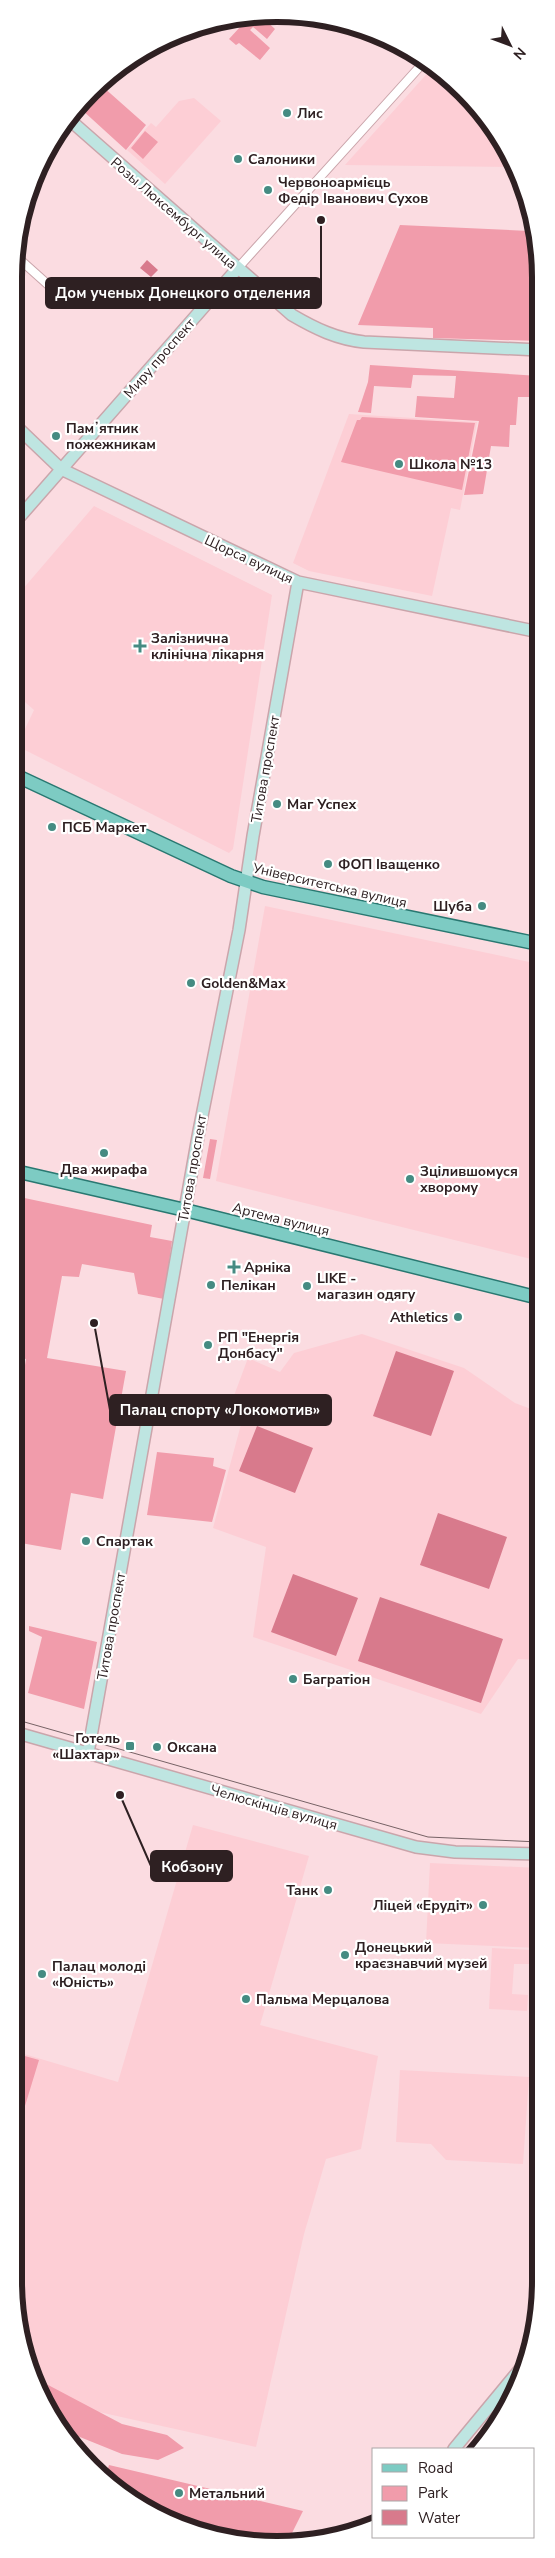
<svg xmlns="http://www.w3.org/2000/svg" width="555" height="2558" viewBox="0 0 555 2558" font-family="'Nunito Sans',sans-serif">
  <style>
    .built { fill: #fdced5 }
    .green { fill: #f19cab }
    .water { fill: #d87a8c }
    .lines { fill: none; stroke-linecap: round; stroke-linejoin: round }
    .street-casing { stroke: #caa5ab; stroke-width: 10 }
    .secondary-casing { stroke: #caa5ab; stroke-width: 14 }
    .primary-casing { stroke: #297871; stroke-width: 15 }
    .street { stroke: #fff; stroke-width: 8 }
    .secondary { stroke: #bee5e1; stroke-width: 11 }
    .primary { stroke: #7dcbc3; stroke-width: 12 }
    .tram { stroke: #766265; stroke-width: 1 }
    .poi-dot { fill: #458b82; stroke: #fff; stroke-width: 2 }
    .labels { text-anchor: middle; stroke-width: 4.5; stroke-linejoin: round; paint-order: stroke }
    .poi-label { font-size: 14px; font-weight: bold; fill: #2e2022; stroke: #fff; text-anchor: start }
    .street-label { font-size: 14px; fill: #2e2022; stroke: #fff }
    .rim { fill: none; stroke: #2e2022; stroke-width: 6 }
    .leader { fill: none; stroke: #2e2022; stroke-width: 2 }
    .callout-dot { fill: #2e2022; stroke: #fff; stroke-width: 2 }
    .callout { fill: #2e2022; stroke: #2e2022; stroke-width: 2 }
    .callout-label { font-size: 15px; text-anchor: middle; font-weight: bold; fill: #fff }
  </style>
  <rect width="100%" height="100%" fill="#fbdce1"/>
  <path class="built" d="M432 68 464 91 516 167 345 165Z
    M194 98 221 121 165 184 127 150 151 123 156 127 179 101Z
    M349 414 477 422 460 510 451 508 432 596 309 571 293 563Z
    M94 506 272 595 233 849 229 853 17 746 34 710 16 694V597Z
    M265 906 539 964V1261L216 1181Z
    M362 1334 464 1368 515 1403 539 1412V1660L518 1659 481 1714 253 1637 266 1547 213 1528 246 1406 232 1401 248 1358 280 1372 294 1353Z
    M193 1825 309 1856 260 2025 378 2056 361 2149 326 2159 304 2234 256 2447 81 2408 33 2379 14 2280V2051L118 2082Z
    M430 1863 539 1868V1948L426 1943Z
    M492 1948 531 1950V1964H514L512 1994 528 1995 527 2011 489 2009Z
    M400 2070 529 2077 523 2164 446 2160 431 2144 396 2142Z"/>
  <path class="green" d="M264 19 275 29 267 39 253 27 250 30 270 48 260 60 239 43 236 45 229 39 240 27 233 21Z
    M102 86 146 125 126 150 81 109Z
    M145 131 158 142 143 159 131 148Z
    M400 225 529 231V244H539V341L433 338V328L358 325Z
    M370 365 539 376V397H518L516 425H510L509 447 491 446 483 494 464 495 479 421 415 417 417 396 454 398 456 376 413 375 411 388 374 386 371 413 358 412 368 382Z
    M362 417 475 423 462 490 341 462 357 420H360Z
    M210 1139 217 1140 210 1179 203 1178Z
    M15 1196 152 1225 150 1237 172 1241 164 1299 138 1294 134 1273 82 1264 79 1277 62 1276 47 1358 126 1371 103 1499 71 1493 61 1550 15 1542V1408H18L26 1359 16 1357 15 1355Z
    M535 1385H539V1409L531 1408Z
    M157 1452 214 1458 213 1466 226 1470 212 1522 147 1515Z
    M29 1626 97 1642 84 1709 28 1693 42 1637 29 1631Z
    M14 2053 39 2060 14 2142Z
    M33 2377 122 2424 167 2435 184 2448 158 2460 122 2454 65 2431Z
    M109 2465 303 2511 288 2541 260 2544 161 2517 106 2475Z"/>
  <path class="water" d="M147 260 158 270 151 277 140 268Z
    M396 1351 454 1371 431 1436 373 1416Z
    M257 1426 313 1448 295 1493 239 1471Z
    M438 1513 507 1537 489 1589 420 1565Z
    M293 1574 358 1598 336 1656 271 1632Z
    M380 1597 503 1639 481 1703 358 1661Z"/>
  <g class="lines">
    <g class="street-casing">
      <path id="street" d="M16 256 64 299
        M237 269 424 62"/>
    </g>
    <g class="secondary-casing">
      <path id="secondary" d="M71 121 292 315C316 329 337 339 364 342L539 350
        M16 426 61 469 298 582 539 632
        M16 521 237 269
        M14 1732 416 1847 455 1852 539 1854
        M88 1753 199 1131 239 930 253 836 298 582
        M454 2449 521 2368"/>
    </g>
    <g class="primary-casing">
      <path id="primary" d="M15 775 231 876 263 887 539 944
        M15 1171 185 1210 539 1298"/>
    </g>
    <use href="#street" class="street"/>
    <use href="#secondary" class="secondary"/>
    <use href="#primary" class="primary"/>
    <path class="tram" d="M14 1719 428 1837 539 1842"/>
  </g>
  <g class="poi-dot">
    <circle cx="287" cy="113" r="5"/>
    <circle cx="238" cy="159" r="5"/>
    <circle cx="268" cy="190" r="5"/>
    <circle cx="56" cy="436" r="5"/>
    <circle cx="399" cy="464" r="5"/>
    <path d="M137.5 638.5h5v5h5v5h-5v5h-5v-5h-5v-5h5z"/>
    <circle cx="277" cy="804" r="5"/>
    <circle cx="52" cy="827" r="5"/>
    <circle cx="328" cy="864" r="5"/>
    <circle cx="482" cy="906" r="5"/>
    <circle cx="191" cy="983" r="5"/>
    <circle cx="104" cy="1153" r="5"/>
    <circle cx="410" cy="1179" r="5"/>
    <path d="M231.5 1259.5h5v5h5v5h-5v5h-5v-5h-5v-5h5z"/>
    <circle cx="211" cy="1285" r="5"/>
    <circle cx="307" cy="1286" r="5"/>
    <circle cx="458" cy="1317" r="5"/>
    <circle cx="208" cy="1345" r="5"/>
    <circle cx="86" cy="1541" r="5"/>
    <circle cx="293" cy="1679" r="5"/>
    <rect x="125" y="1741" width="10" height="10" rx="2.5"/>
    <circle cx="157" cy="1747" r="5"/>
    <circle cx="328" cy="1890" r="5"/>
    <circle cx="483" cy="1905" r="5"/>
    <circle cx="345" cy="1955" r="5"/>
    <circle cx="42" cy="1974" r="5"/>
    <circle cx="246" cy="1999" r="5"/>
    <circle cx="179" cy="2493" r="5"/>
  </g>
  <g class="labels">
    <g class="poi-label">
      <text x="297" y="118">Лис</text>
      <text x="248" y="164">Салоники</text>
      <text x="278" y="187">Червоноармієць<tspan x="278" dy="16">Федір Іванович Сухов</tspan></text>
      <text x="66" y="433">Памʼятник<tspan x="66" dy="16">пожежникам</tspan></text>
      <text x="409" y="469">Школа №13</text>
      <text x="151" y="643">Залізнична<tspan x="151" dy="16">клінічна лікарня</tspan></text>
      <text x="287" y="809">Маг Успех</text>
      <text x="62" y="832">ПСБ Маркет</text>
      <text x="338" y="869">ФОП Іващенко</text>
      <text x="472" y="911" text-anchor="end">Шуба</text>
      <text x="201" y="988">Golden&amp;Max</text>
      <text x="104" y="1174" text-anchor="middle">Два жирафа</text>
      <text x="420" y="1176">Зцілившомуся<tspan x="420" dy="16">хворому</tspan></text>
      <text x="244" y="1272">Арніка</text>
      <text x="317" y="1283">LIKE -<tspan x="317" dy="16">магазин одягу</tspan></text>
      <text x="221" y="1290">Пелікан</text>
      <text x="448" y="1322" text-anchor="end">Athletics</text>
      <text x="218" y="1342">РП "Енергія<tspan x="218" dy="16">Донбасу"</tspan></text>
      <text x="96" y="1546">Спартак</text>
      <text x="303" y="1684">Багратіон</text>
      <text x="120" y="1743" text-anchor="end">Готель<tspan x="120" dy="16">«Шахтар»</tspan></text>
      <text x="167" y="1752">Оксана</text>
      <text x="318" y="1895" text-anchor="end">Танк</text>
      <text x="473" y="1910" text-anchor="end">Ліцей «Ерудіт»</text>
      <text x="355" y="1952">Донецький<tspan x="355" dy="16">краєзнавчий музей</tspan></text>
      <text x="52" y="1971">Палац молоді<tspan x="52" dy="16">«Юність»</tspan></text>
      <text x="256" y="2004">Пальма Мерцалова</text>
      <text x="189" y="2498">Метальний</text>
    </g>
    <g class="street-label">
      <text transform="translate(174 213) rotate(41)" y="5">Розы Люксембург улица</text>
      <text transform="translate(159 358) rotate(-49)" y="5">Миру проспект</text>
      <text transform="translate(249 559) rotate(25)" y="5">Щорса вулиця</text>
      <text transform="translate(265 769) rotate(-80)" y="5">Титова проспект</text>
      <text transform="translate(330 885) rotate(13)" y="5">Університетська вулиця</text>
      <text transform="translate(192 1168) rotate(-80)" y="5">Титова проспект</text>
      <text transform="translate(281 1219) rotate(14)" y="5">Артема вулиця</text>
      <text transform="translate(111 1626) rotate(-80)" y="5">Титова проспект</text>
      <text transform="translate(274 1807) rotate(16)" y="5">Челюскінців вулиця</text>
    </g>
  </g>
  <path d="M0 0H555V2558H0ZM277 22H277A255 255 0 0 1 532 277V2281A255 255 0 0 1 277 2536H277A255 255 0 0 1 22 2281V277A255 255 0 0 1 277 22Z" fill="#fff" fill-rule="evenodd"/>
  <path class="rim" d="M277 22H277A255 255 0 0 1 532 277V2281A255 255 0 0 1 277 2536H277A255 255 0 0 1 22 2281V277A255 255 0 0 1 277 22Z"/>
  <path class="leader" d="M321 220L321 293M94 1323L110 1410M120 1795L151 1866"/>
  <g class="callout-dot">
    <circle cx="321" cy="220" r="5"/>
    <circle cx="94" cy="1323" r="5"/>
    <circle cx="120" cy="1795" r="5"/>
  </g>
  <g class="callout">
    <rect x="46" y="278" width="275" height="30" rx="5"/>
    <rect x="110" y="1395" width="221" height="30" rx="5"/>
    <rect x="151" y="1851" width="81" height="30" rx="5"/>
  </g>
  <g class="callout-label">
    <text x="183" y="298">Дом ученых Донецкого отделения</text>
    <text x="220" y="1415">Палац спорту «Локомотив»</text>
    <text x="192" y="1872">Кобзону</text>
  </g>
  <rect x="372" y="2448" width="162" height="90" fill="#ffffff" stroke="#aba6a7"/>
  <rect x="382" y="2464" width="25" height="8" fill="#7dcbc3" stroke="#aba6a7"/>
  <text x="418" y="2473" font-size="15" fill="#2e2022">Road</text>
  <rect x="382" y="2486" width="25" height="15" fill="#f19cab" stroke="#aba6a7"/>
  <text x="418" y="2498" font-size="15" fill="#2e2022">Park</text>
  <rect x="382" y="2510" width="25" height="15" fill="#d87a8c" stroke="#aba6a7"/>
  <text x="418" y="2523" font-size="15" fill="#2e2022">Water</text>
  <g transform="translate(510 45) rotate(132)" stroke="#ffffff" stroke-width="4" paint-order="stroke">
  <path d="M0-4L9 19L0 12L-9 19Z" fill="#2e2022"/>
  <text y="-8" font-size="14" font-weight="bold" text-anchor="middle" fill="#2e2022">N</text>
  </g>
</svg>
